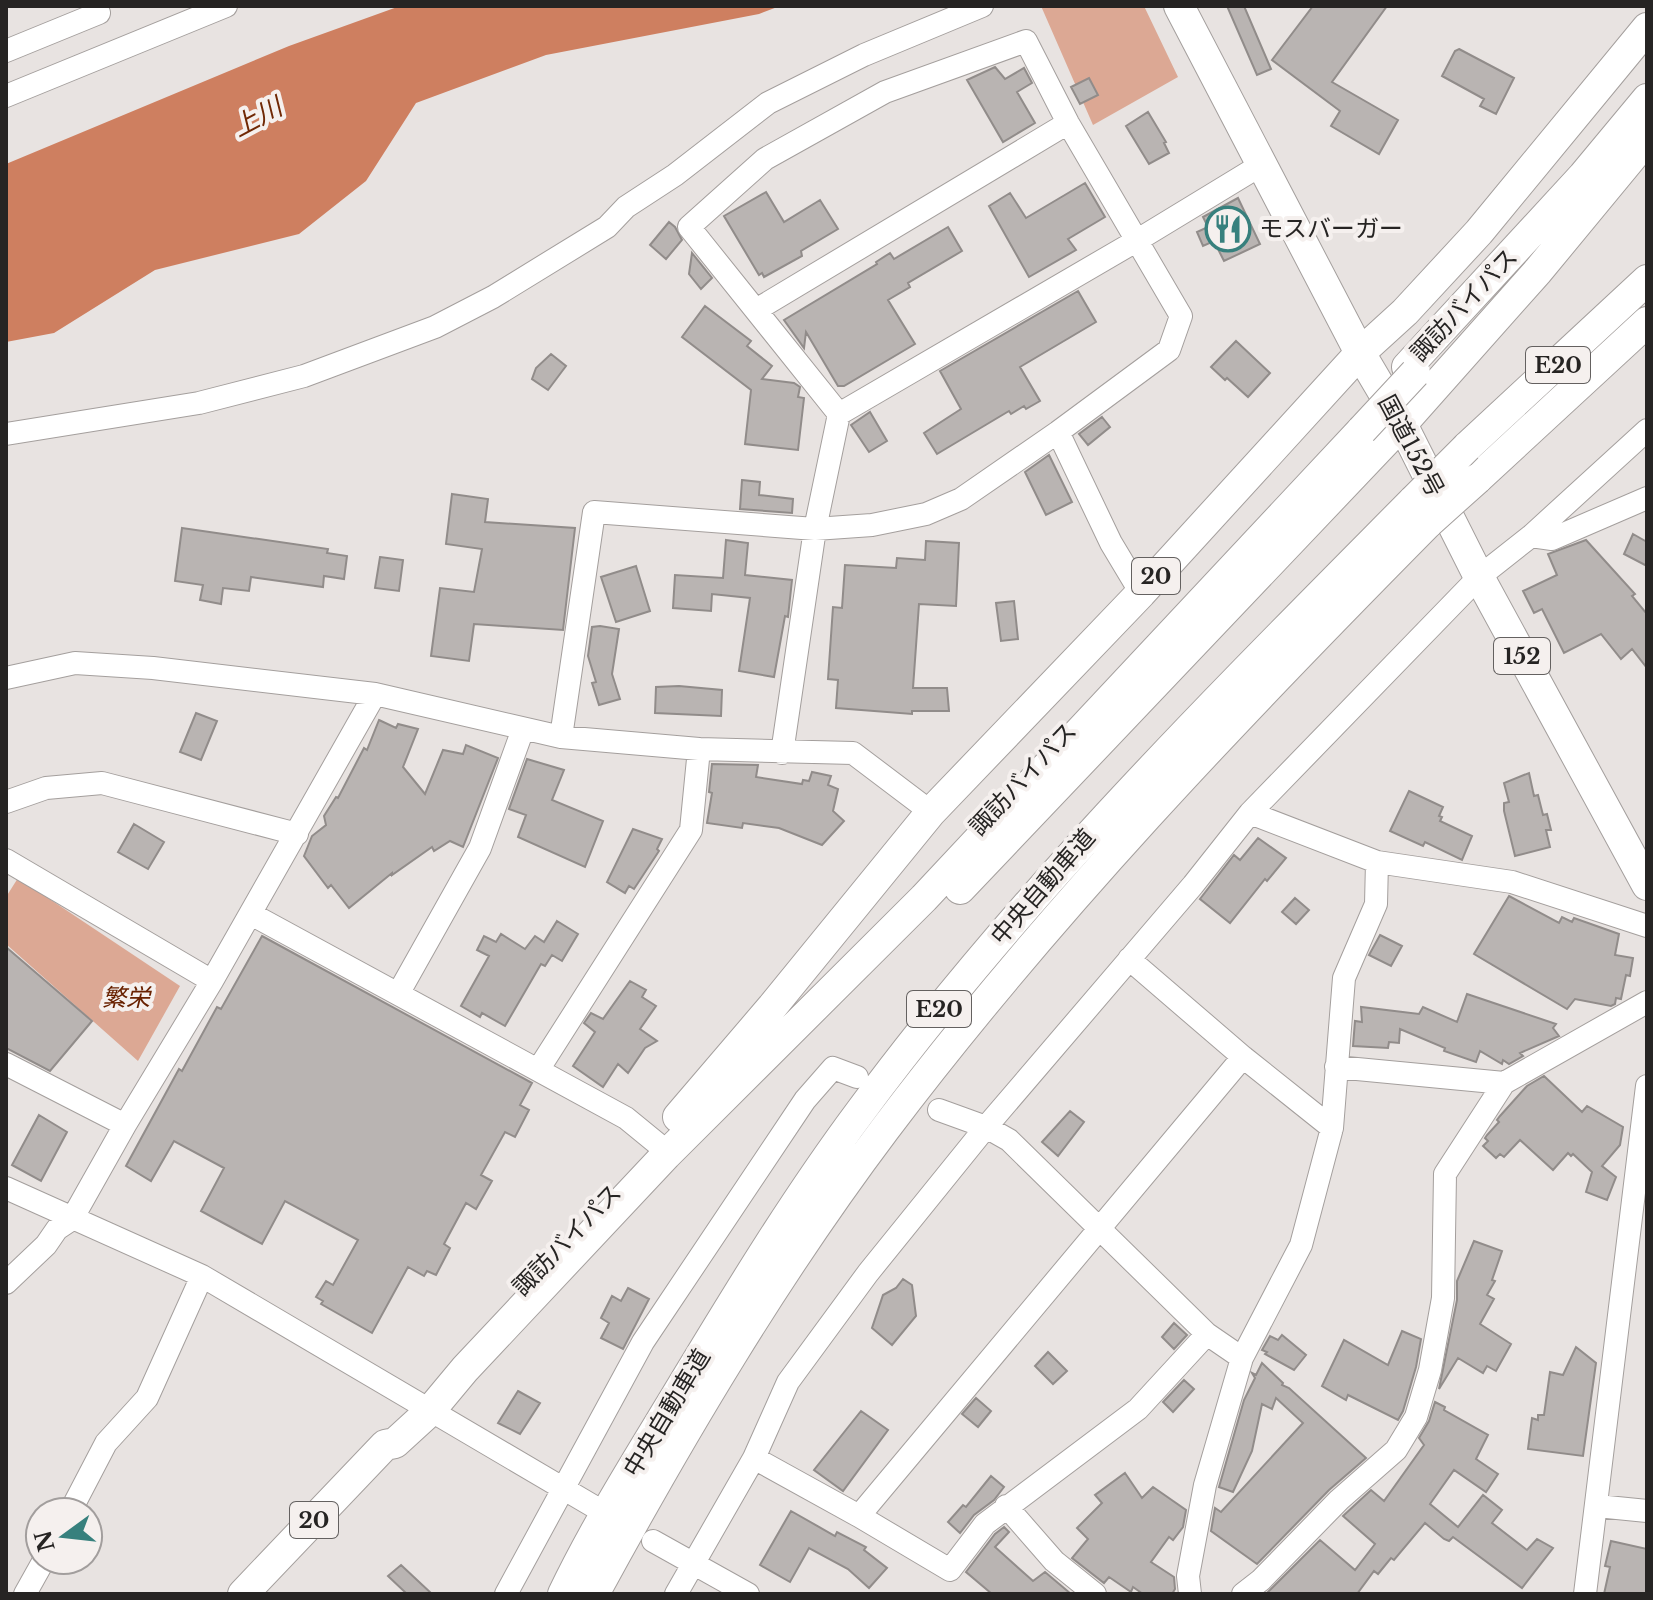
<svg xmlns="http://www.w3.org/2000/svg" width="1653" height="1600" viewBox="0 0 1653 1600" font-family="'Libre Baskerville','Noto Sans JP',serif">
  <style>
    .green { fill: #dca894 }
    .water { fill: #ce7f60 }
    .building { fill: #b9b4b2; stroke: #918c8a; stroke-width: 2 }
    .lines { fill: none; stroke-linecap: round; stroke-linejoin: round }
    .minor-casing { stroke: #a49f9d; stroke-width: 24 }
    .highway-casing { stroke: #a49f9d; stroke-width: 32 }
    .minor { stroke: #fff; stroke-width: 22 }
    .highway { stroke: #fff; stroke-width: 30 }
    .highway-bridge-casing { stroke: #a49f9d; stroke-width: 32; stroke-linecap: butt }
    .highway-bridge { stroke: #fff; stroke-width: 30 }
    .labels { text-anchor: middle; stroke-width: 8; stroke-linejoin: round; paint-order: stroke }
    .shield { fill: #f5f0ee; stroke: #646160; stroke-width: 2 }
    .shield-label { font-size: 22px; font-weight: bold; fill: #262423 }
    .poi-label { font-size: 24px; fill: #262423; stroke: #f5f0ee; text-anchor: start }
    .street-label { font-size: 24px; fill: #262423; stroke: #f5f0ee }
    .park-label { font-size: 24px; font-style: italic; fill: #682100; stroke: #f5f0ee }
    .water-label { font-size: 26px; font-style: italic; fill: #702805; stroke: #f5f0ee }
  </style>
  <rect width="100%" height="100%" fill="#e8e3e1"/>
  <path class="green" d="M1041 6H1144L1178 77 1093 125Z
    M18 878 180 986 138 1061 6 944V897Z"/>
  <path class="water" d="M400 6H780L759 14 546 55 416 103 366 181 299 234 155 270 54 333 6 342V164L289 46Z"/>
  <path class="building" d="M1227 6H1244L1271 69 1257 75Z
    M1313 6H1387L1332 82 1398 120 1379 154 1331 126 1340 111 1272 60Z
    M1459 49 1514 78 1496 114 1480 106 1484 99 1442 76 1455 51Z
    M995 67 1005 79 1024 68 1032 83 1017 92 1035 123 1003 142 967 80Z
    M1089 78 1098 95 1080 104 1071 87Z
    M1148 112 1166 142 1164 143 1169 153 1149 164 1126 126Z
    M1085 183 1105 217 1068 239 1076 250 1029 277 989 206 1010 193 1026 218Z
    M766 192 784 222 820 200 838 229 801 251 802 256 764 277 762 273 759 275 724 216Z
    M1238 198 1260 244 1224 261 1214 241 1203 246 1197 232 1208 227 1203 217Z
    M669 222 675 227 682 240 666 259 650 245Z
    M948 227 962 251 908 283 910 287 888 300 915 344 844 386H838L806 332 804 348 784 320 877 264 876 262 890 253 894 259Z
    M692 253 712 278 701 289 689 274Z
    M1078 291 1096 322 1020 367 1040 401 1026 409 1024 406 1011 414 1009 411 937 454 924 433 961 409 940 371Z
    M705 306 751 341 747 346 772 366 762 379 794 383 800 387 798 397 804 398 798 450 745 444 751 390 682 337Z
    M1236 341 1270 373 1248 397 1227 378 1225 380 1211 367Z
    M551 354 566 366 548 390 532 379 536 368Z
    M870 412 887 441 869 452 851 425Z
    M1102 417 1110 427 1088 445 1079 434Z
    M1049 455 1072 502 1046 515 1025 472Z
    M742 480 760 482 759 495 793 499 792 513 740 509Z
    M452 494 488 499 485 522 575 528 563 630 474 624 469 661 431 656 440 588 474 592 482 549 446 544Z
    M182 528 328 549 327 553 347 556 344 579 324 576 323 587 251 577 249 591 223 588 221 604 200 600 203 585 175 581Z
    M1633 534 1647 542V566L1624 554Z
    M726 540 748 543 745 575 792 580 788 617 785 616 774 677 739 671 750 598 712 594 711 611 673 608 675 575 723 578Z
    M1586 540 1635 594 1632 596 1647 614V668L1632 649 1621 659 1601 634 1564 653 1542 609 1534 613 1523 591 1557 575 1548 554Z
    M926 541 959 543 956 606 919 604 913 688H947L949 711H912V714L836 708 838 680 828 679 833 607 842 608 845 565 896 568 897 558 925 560Z
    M380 557 403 560 399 591 375 588Z
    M636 566 650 611 616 622 601 577Z
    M1014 601 1018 639 1001 641 996 603Z
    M600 626 619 629 612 674 620 699 599 705 592 683 596 682 588 656 592 627Z
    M679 686 722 690 721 716 655 713 656 687Z
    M196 713 217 721 201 760 180 752Z
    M379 720 396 728 398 724 418 729 403 767 425 794 443 750 463 754 466 745 498 758 463 847 450 841 434 851 432 847 392 875V873L349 908 331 885 328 888 304 856 312 836 326 825 324 816 336 797 338 798 364 748 367 750Z
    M527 759 564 770 552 800 603 821 585 867 518 837 526 815 509 809Z
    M712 764 758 765 756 777 802 784 803 780 809 781 812 772 831 776 828 785 838 789 833 811 844 821 822 845 779 828 743 823 742 828 707 823 712 793 709 792Z
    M1529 773 1534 796 1538 795 1543 815 1547 814 1551 830H1546L1550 847 1515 856 1504 811V803L1509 802 1504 783Z
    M1409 791 1443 807 1439 816 1442 817 1440 821 1472 836 1462 860 1425 842 1423 846 1390 831Z
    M134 824 164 842 148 869 118 852Z
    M633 829 662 839 657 849 659 851 634 889 629 886 625 893 607 882Z
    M1258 838 1286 858 1267 881 1265 879 1230 923 1200 899 1234 855 1240 860Z
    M1509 896 1559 923 1562 917 1572 922 1574 918 1619 934 1615 955 1633 958 1630 976 1626 975 1621 999 1616 998 1615 1004 1611 1006 1575 999 1567 1009 1474 954Z
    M1295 898 1309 910 1296 924 1282 912Z
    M557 921 578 934 562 961 552 955 545 966 541 964 505 1026 482 1013 480 1017 461 1006 489 956 477 950 484 936 496 942 501 934 525 949 535 936 544 942Z
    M1380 935 1402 946 1391 966 1369 955Z
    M262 936 532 1083 520 1105 529 1110 515 1137 505 1132 481 1175 492 1181 476 1209 466 1203 444 1244 450 1248 436 1275 427 1271 424 1276 408 1267 372 1333 321 1304 323 1301 316 1297 326 1281 333 1285 358 1240 285 1201 262 1244 201 1211 224 1168 174 1141 151 1181 126 1166 179 1069 182 1071 217 1007 221 1009Z
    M6 947 92 1021 50 1071 6 1048Z
    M630 981 646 990 642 997 656 1006 640 1029 657 1041 645 1048 628 1073 618 1064 603 1087 573 1066 595 1032 584 1023 591 1013 603 1019Z
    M1467 994 1556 1024 1553 1028 1559 1036 1520 1053 1523 1056 1509 1064 1503 1060 1502 1064 1480 1051 1476 1062 1444 1051 1445 1048 1400 1029 1399 1043 1389 1042 1388 1048 1353 1046 1355 1021 1362 1022 1361 1007 1419 1014 1423 1007 1457 1022Z
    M1544 1076 1582 1112 1587 1106 1623 1127 1620 1145 1602 1166 1616 1177 1607 1200 1586 1192 1592 1172 1573 1154 1571 1156 1568 1153 1553 1170 1520 1140 1504 1157 1500 1154 1496 1158 1483 1146 1488 1141 1485 1138 1487 1135 1499 1122 1497 1120 1500 1116 1527 1086Z
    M1070 1111 1084 1122 1058 1156 1042 1142Z
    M39 1115 67 1132 41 1181 12 1165Z
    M1474 1241 1502 1251 1492 1280 1495 1281 1487 1295 1494 1299 1480 1324 1511 1344 1496 1371 1487 1366 1483 1373 1458 1358 1439 1389 1457 1300V1281Z
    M903 1279 912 1285 916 1316 892 1345 872 1328 883 1295 896 1288Z
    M628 1288 649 1299 623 1349 601 1338 609 1323 601 1318 612 1296 621 1301Z
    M1174 1323 1187 1335 1174 1349 1162 1337Z
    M1402 1331 1421 1339 1416 1367 1403 1411 1398 1420 1348 1395 1346 1400 1322 1386 1344 1340 1388 1365Z
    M1282 1335 1306 1355 1294 1370 1265 1354 1267 1352 1262 1350 1270 1336 1278 1340Z
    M1576 1347 1596 1363 1583 1456 1528 1449 1532 1418 1538 1420V1415H1544L1550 1372 1563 1375Z
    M1048 1352 1067 1371 1053 1384 1035 1366Z
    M1262 1363 1283 1383 1282 1385 1289 1388 1366 1458 1329 1490 1257 1564 1211 1531 1215 1508 1221 1512 1303 1423 1276 1398 1272 1409 1262 1404 1252 1451 1233 1492 1219 1487 1244 1400 1255 1378 1252 1373 1256 1375Z
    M1184 1380 1194 1389 1173 1412 1163 1402Z
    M518 1391 540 1403 520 1434 498 1423Z
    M976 1398 991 1411 978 1427 962 1414Z
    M1435 1402 1445 1407 1444 1410 1488 1435 1476 1459 1498 1474 1486 1492 1454 1470 1430 1504 1458 1527 1483 1495 1502 1510 1492 1523 1527 1550 1537 1539 1553 1548 1522 1588 1453 1537 1449 1541 1444 1539 1425 1523 1394 1560 1391 1558 1378 1574 1374 1571 1357 1594H1266L1320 1540 1355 1570 1375 1544 1343 1516 1371 1490 1384 1501 1424 1445 1419 1438 1429 1421Z
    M861 1411 888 1430 843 1491 814 1470Z
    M1125 1473 1142 1498 1153 1487 1186 1510 1183 1527 1173 1540 1169 1537 1151 1562 1174 1577 1175 1589 1172 1594H1143L1133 1587 1131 1592 1109 1577 1104 1583 1072 1558 1088 1539 1077 1528 1102 1503 1095 1495Z
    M991 1476 1004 1487 994 1500 974 1515 960 1533 948 1522 963 1505 966 1507Z
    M791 1511 835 1536 837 1532 866 1547 864 1550 887 1568 869 1588 848 1569 809 1548 790 1582 760 1565Z
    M1004 1527 1009 1532 995 1547 1033 1581 1045 1572 1071 1594H992L966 1572 995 1534Z
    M1611 1541 1647 1549V1594H1604L1610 1567 1605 1566Z
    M401 1565 432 1594H407L388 1576Z"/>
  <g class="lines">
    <g class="minor-casing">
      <path id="minor" d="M6 51 99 13 96 6
        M6 96 226 6
        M756 310 1068 123
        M1058 432 1111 543 1141 593
        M6 434 199 403 304 376 435 327 493 297 607 227 626 207 675 175 768 103 864 55 982 6
        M1531 536 1552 539 1647 498
        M6 678 75 663 153 668 375 694 561 737 699 749 853 753 931 812
        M561 737 594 512 815 529 872 525 926 514 961 499 1058 432 1169 350 1181 316 1068 123 1026 41 885 92 765 159 689 227 839 414
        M782 753 815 529 839 414 1136 241 1261 165
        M6 802 46 788 102 783 297 834
        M1250 813 1377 862 1512 882 1647 926
        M6 860 212 981
        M251 914 626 1118 659 1145
        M1129 959 1243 1057 1332 1128
        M398 994 480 848 523 729
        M6 1064 125 1125
        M1336 1067 1504 1083
        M538 1070 691 830 699 749
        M939 1110 986 1127 1009 1140 1207 1334 1242 1358
        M6 1188 202 1276 593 1506
        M6 1283 46 1245 57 1229 72 1219 125 1125 212 981 375 694
        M754 1458 859 1516 950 1570 985 1524 1138 1409 1207 1334
        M1006 1506 1054 1561 1095 1594
        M1597 1506 1647 1511
        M70 1512 106 1443 147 1398 202 1276
        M859 1516 1243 1057
        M653 1541 748 1594
        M25 1594 44 1560
        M506 1594 643 1342 805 1100 833 1068 857 1077
        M676 1594 754 1458 788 1382 868 1273 986 1127 1193 885 1250 813 1479 577 1531 536 1647 430
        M1190 1594 1188 1576 1205 1485 1242 1358 1301 1245 1332 1128 1344 978 1376 904 1377 862
        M1243 1594 1261 1580 1339 1500 1396 1450 1416 1417 1430 1370 1443 1298 1445 1174 1504 1083 1647 1002
        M1585 1594 1647 1086"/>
    </g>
    <g class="highway-casing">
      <path id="highway" d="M1179 6 1360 353 1402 424 1479 577 1647 885
        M1407 367 1583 176 1647 99
        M1467 447 1647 280
        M1477 479 1647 322
        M960 889 1402 424 1538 271 1647 139
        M678 1117 772 1007 931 812 1141 593 1360 353 1405 312 1479 232 1647 28
        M243 1594 385 1445 395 1443 430 1411 465 1369 666 1155 924 898 1362 430
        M563 1594C598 1521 643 1451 685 1381 740 1290 796 1198 860 1112 1024 890 1220 696 1414 500
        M594 1594C681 1434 775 1275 885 1129 1049 912 1238 715 1429 522"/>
    </g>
    <use href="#minor" class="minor"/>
    <use href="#highway" class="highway"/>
    <g class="highway-bridge-casing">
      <path id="highway-bridge" d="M1362 430 1415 373
        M1414 500 1467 447
        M1429 522 1477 479"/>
    </g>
    <use href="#highway-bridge" class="highway-bridge"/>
  </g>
  <defs>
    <g id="restaurant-ring" transform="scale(2.3)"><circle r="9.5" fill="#f5f0ee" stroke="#37807d" stroke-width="1.5"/><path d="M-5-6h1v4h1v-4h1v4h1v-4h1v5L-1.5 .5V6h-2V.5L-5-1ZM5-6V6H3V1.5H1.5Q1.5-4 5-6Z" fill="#37807d"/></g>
  </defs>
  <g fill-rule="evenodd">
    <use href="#restaurant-ring" x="1228" y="229"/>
  </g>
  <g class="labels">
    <g class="shield">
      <rect x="1526" y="347" width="64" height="36" rx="6"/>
      <rect x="1132" y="558" width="48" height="36" rx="6"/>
      <rect x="1494" y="638" width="56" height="36" rx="6"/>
      <rect x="907" y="991" width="64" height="36" rx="6"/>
      <rect x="290" y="1502" width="48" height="36" rx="6"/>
    </g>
    <g class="shield-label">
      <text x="1558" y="373">E20</text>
      <text x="1156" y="584">20</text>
      <text x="1522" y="664">152</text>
      <text x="939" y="1017">E20</text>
      <text x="314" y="1528">20</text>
    </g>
    <g class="poi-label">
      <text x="1259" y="237">モスバーガー</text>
    </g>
    <g class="street-label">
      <text transform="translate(1464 305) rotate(-47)" y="8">諏訪バイパス</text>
      <text transform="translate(1411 446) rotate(62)" y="8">国道152号</text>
      <text transform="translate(1023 779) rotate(-47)" y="8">諏訪バイパス</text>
      <text transform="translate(1043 887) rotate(-49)" y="8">中央自動車道</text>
      <text transform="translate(567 1240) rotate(-46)" y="8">諏訪バイパス</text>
      <text transform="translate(667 1413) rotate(-59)" y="8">中央自動車道</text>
    </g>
    <g class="park-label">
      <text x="126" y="1006">繁栄</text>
    </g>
    <g class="water-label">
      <text transform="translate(257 117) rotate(-28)" y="9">上川</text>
    </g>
  </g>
  <rect width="1653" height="1600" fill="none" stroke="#262423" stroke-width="16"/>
  <g transform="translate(64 1536) rotate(255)"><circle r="38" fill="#f5f0ee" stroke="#a29e9d" stroke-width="2"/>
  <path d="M0-6L14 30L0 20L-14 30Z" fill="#37807d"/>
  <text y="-12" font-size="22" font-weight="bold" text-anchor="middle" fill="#262423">N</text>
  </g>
</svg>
